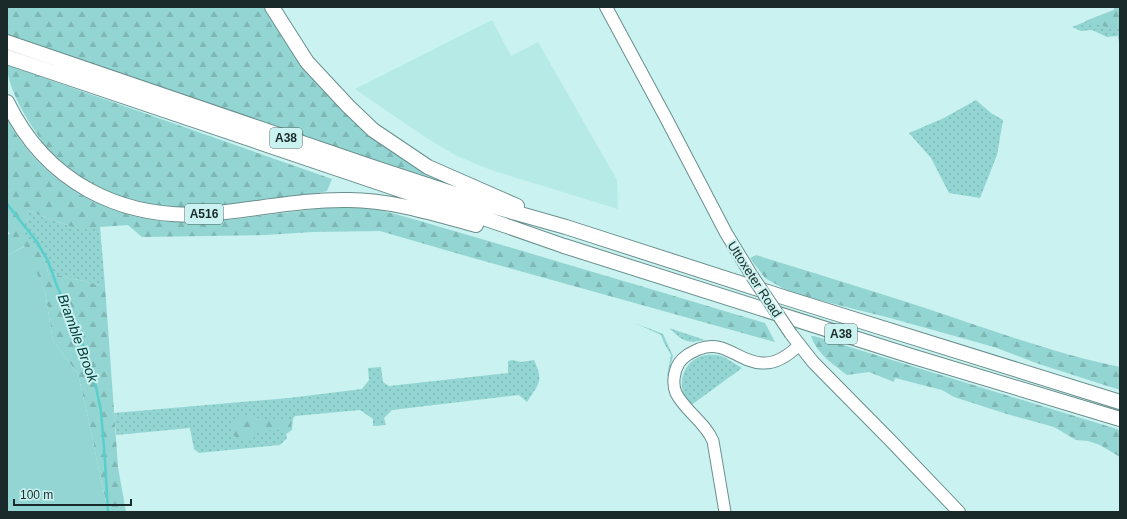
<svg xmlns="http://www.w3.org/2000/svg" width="1127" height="519" viewBox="0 0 1127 519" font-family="Arial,sans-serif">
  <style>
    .built { fill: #b6eae7 }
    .grass { fill: url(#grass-dots) }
    .forest { fill: url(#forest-firs) }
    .pitch { fill: #93d5d2 }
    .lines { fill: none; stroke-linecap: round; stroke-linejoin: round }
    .stream { stroke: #58cfcb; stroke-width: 2.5 }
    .tertiary-casing { stroke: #698f8d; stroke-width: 13 }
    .secondary-casing { stroke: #698f8d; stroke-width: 14 }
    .trunk-casing { stroke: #698f8d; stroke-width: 16 }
    .tertiary { stroke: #fff; stroke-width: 11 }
    .secondary { stroke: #fff; stroke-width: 12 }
    .trunk { stroke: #fff; stroke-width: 14 }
    .secondary-bridge-casing { stroke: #698f8d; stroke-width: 14; stroke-linecap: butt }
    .secondary-bridge { stroke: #fff; stroke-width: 12 }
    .labels { text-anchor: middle; stroke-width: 4; stroke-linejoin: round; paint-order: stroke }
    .shield { fill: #c9f2f0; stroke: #4e6565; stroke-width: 1 }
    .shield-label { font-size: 12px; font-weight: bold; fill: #1a2929 }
    .street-label { font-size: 13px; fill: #1a2929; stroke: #c9f2f0 }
    .water-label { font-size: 14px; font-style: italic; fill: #003b3a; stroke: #c9f2f0 }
  </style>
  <defs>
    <pattern id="grass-dots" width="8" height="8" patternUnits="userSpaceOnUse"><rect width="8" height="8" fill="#93d5d2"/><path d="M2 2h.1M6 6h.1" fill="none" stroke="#7eb7b4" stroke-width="1.8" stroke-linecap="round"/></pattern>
    <pattern id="forest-firs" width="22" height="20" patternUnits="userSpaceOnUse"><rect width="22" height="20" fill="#93d5d2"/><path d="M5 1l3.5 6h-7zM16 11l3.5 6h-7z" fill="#7eb7b4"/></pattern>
  </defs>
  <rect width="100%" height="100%" fill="#c9f2f0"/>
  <path class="built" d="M492 20 511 56 538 42 617 180 618 209 491 170 457 156 425 137 355 89Z"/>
  <path class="grass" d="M1114 7H1120V48L1118 36 1107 37 1092 30 1081 31 1072 27 1114 10Z
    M976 100 991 113 1003 120 997 155 980 198 949 193 931 158 909 133 944 118Z
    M26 210 72 227H100L105 286 48 273 44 259 23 232 27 231Z
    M635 323 663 334 673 356 668 376H667L671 355 664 343 661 335Z
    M669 328 705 340C686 344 683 341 669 328Z
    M718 355 724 357 742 368 690 406C688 402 686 399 684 395 678 379 685 361 702 356 707 354 713 355 718 355Z
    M513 360 521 362 534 360C544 382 539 383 527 402L519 395 392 410 384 418 386 425 373 426V419L360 410 295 416 293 419 292 430 286 434 287 438 280 445 199 453 194 449 190 428 116 435 114 413 289 398 362 389 369 380 368 368 381 367 383 382 389 386 508 373V361Z"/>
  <path class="forest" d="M7 7H264L281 36 294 55 318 85 342 109 440 180 439 183 375 160 7 37Z
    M1114 7H1120V26L1107 27 1085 21 1114 10Z
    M7 65 332 179 327 191 314 194C301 195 288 196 275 198 245 202 215 208 185 208 137 208 85 187 51 153 45 147 40 138 35 131 24 114 7 86 7 65Z
    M7 119C33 169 82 204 137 217 190 229 245 217 299 211 318 209 337 205 356 207 378 208 399 215 420 221 447 229 475 237 502 245 590 271 677 297 765 323L775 342 473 258 380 231 313 232 265 235 142 237 128 225 100 227H72L26 210 27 232H24L44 259 48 273 105 286 118 467 126 512H108L87 413 78 374 53 341 45 292 24 246 7 256V235L10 234 7 230Z
    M756 255C810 272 865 288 919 306 986 328 1051 353 1120 367V390L1039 364 994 347 890 318 791 293 765 278 750 258Z
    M811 336H814L1120 430V457L1100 445 1088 441 1076 440 1054 427 1007 414 954 397 942 390 895 378 894 382 869 372 847 375C833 364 817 354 811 336Z
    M240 416H251L262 419 292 421 290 430 286 434 279 430 257 431 252 441H243L234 436 232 423Z"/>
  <path class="pitch" d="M25 246 45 292 53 341 78 374 87 413 108 512H7V256Z"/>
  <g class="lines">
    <path class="stream" d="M7 204 37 242 48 261 57 286 80 337 92 368 101 411 105 461 108 512"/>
    <g class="tertiary-casing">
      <path id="tertiary" d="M725 512 713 441C705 422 685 411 676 393 672 384 674 371 679 363 684 356 690 353 699 349 725 339 738 362 762 363 777 364 789 355 799 345"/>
    </g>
    <g class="secondary-casing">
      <path id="secondary" d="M606 7 667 120 726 233 752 276
        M791 334 813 362 890 440 959 512"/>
    </g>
    <g class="trunk-casing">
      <path id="trunk" d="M272 7 307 62 348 106 373 130 428 167 517 206
        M7 42 373 167 488 205 566 227 783 297 1120 402
        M7 57 504 225 564 246 911 356 1120 419
        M7 102C46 182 120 220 207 214 255 210 301 199 349 200 391 200 436 214 476 225"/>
    </g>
    <use href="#tertiary" class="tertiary"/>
    <use href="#secondary" class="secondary"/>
    <use href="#trunk" class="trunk"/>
    <g class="secondary-bridge-casing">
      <path id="secondary-bridge" d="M752 276 791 334"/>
    </g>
    <use href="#secondary-bridge" class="secondary-bridge"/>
  </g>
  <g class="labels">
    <g class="shield">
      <rect x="270" y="128" width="32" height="20" rx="3"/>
      <rect x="185" y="204" width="38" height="20" rx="3"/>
      <rect x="825" y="324" width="32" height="20" rx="3"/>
    </g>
    <g class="shield-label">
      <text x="286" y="142">A38</text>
      <text x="204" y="218">A516</text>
      <text x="841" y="338">A38</text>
    </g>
    <g class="street-label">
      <text transform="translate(755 279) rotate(57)" y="5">Uttoxeter Road</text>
    </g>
    <g class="water-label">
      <text transform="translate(78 338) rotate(70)" y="5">Bramble Brook</text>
    </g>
  </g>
  <rect width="1127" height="519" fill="none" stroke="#1a2929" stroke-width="16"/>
  <path d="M14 499v6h117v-6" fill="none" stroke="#1a2929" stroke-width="2"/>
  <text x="20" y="499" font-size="12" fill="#1a2929" stroke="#c9f2f0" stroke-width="3" paint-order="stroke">100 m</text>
</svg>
